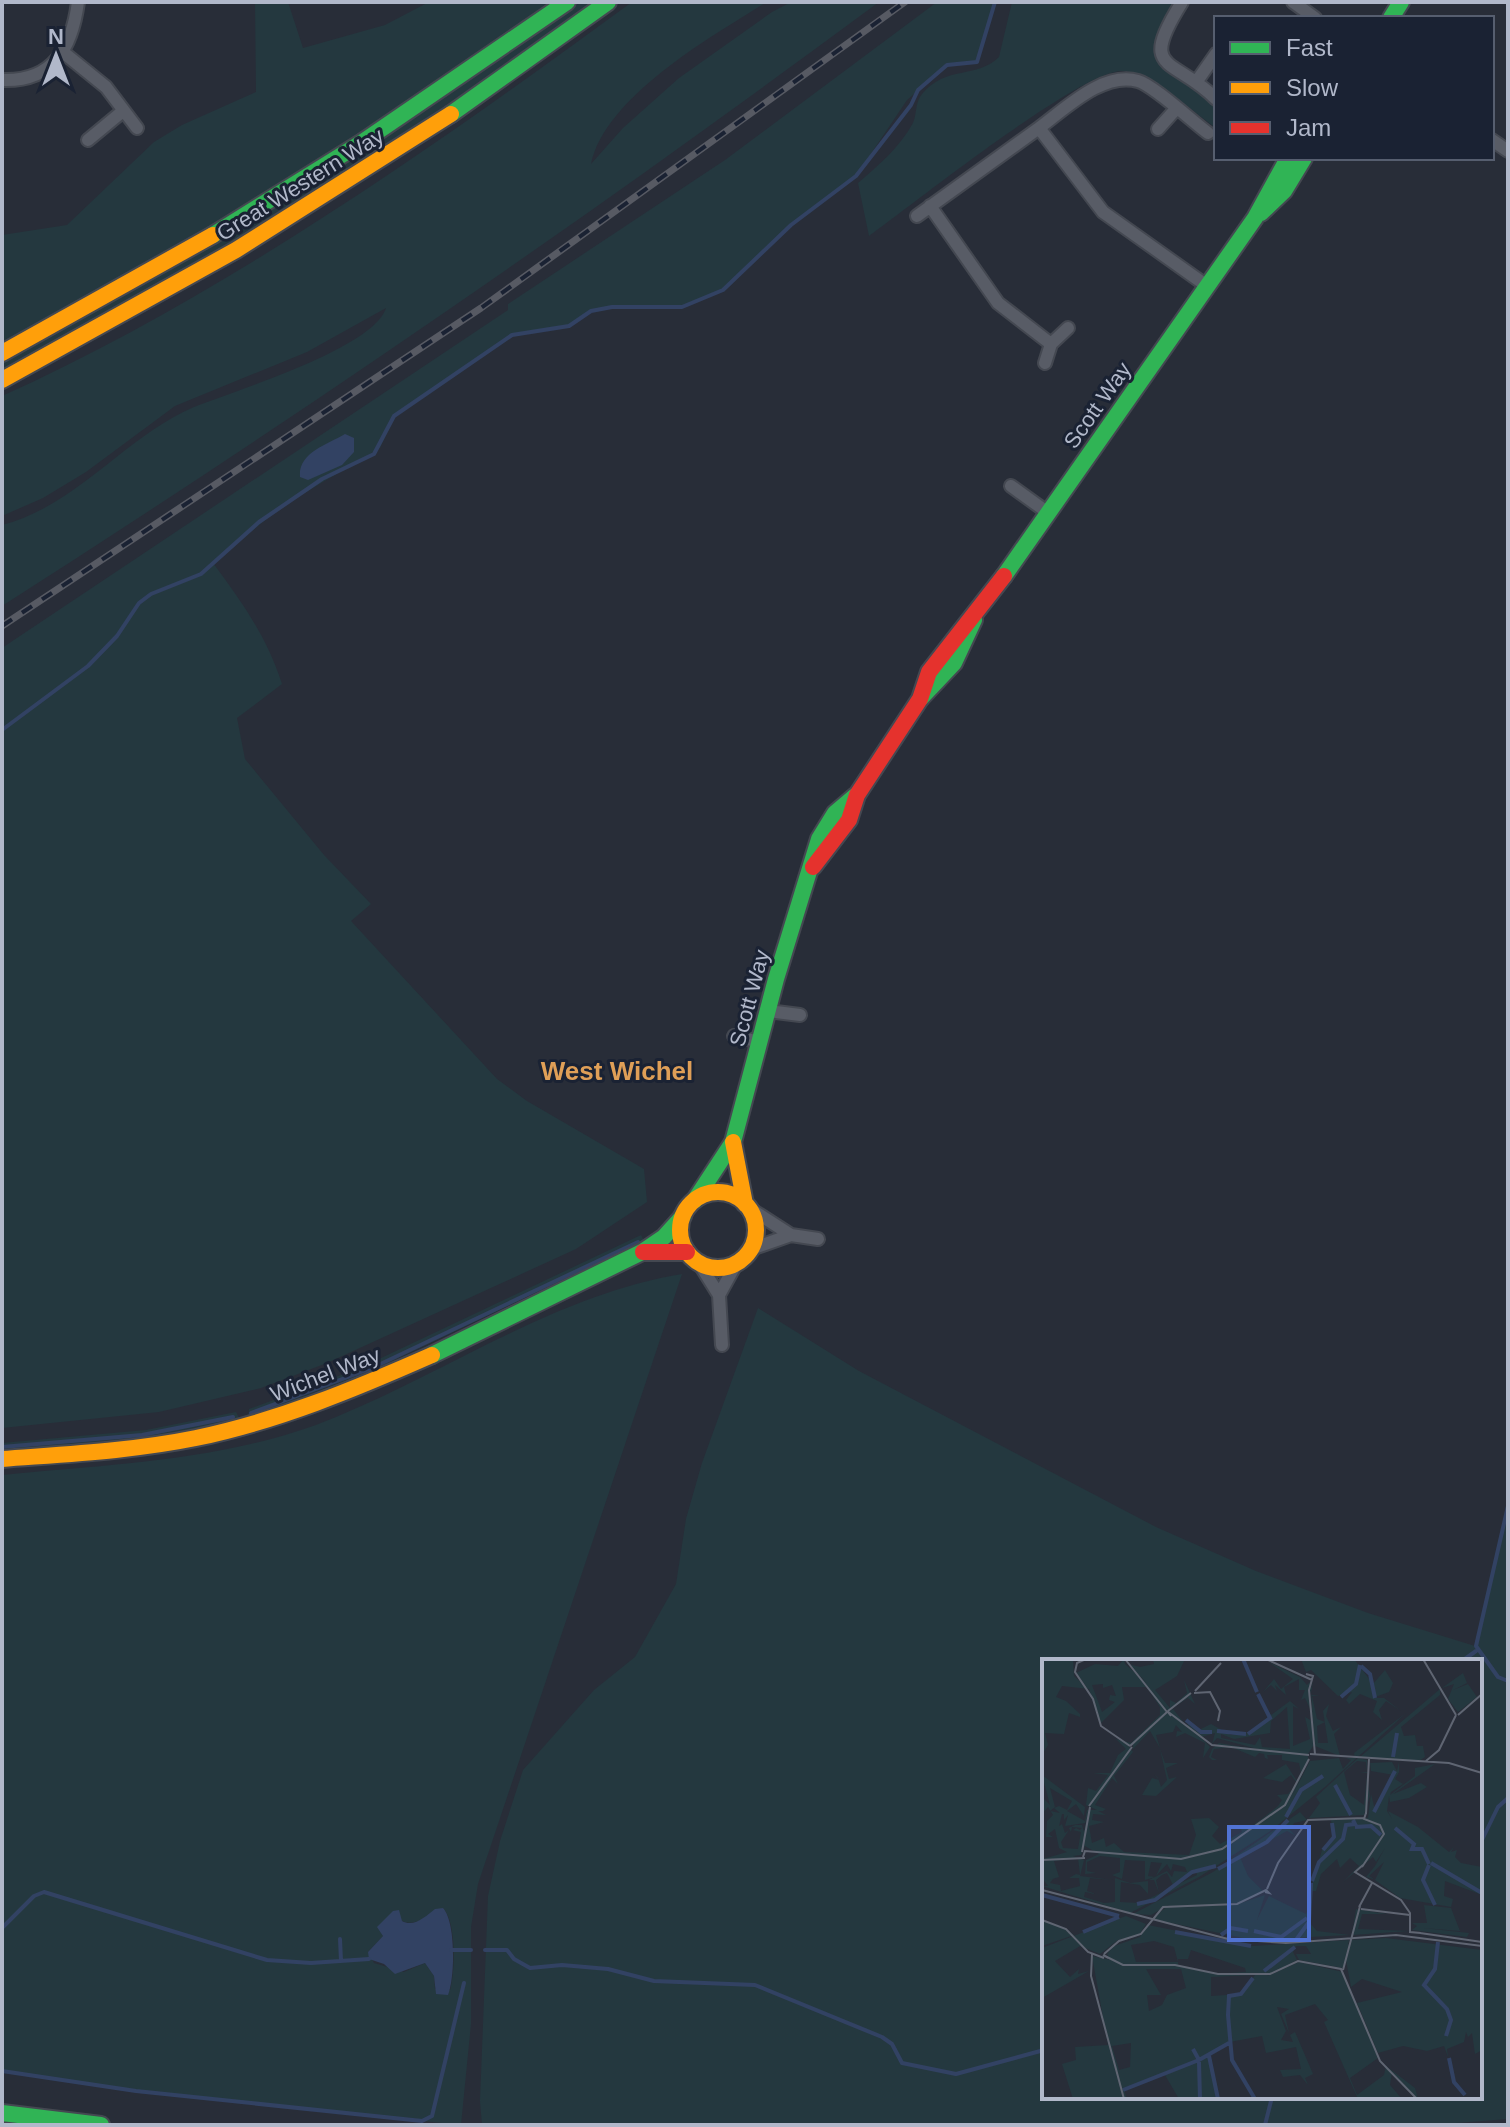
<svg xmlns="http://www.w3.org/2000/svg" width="1510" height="2127" viewBox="0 0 1510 2127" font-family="Arial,sans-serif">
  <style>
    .green { fill: #24383f; fill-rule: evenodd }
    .water { fill: #324263 }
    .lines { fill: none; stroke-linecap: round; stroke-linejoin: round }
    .stream { stroke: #324263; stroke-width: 4 }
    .street-casing { stroke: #444851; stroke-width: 16 }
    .fast-casing { stroke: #444851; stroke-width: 20 }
    .slow-casing { stroke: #444851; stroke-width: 20 }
    .jam-casing { stroke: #444851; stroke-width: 20 }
    .street { stroke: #585c66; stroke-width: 12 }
    .fast { stroke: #30b455; stroke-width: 16 }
    .slow { stroke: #ff9f0a; stroke-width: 16 }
    .jam { stroke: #e5322d; stroke-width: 16 }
    .rail-casing { stroke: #575a63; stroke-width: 7 }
    .rail { stroke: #1a2233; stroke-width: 4; stroke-dasharray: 12; stroke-linecap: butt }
    .labels { text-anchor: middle; stroke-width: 6; stroke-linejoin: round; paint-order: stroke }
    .street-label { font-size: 22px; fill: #b1b8ca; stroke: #1a2233 }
    .quarter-label { font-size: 26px; font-weight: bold; fill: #df9f57; stroke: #1a2233 }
    .inset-river { fill: none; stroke: #324263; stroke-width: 4 }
    .inset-road { fill: none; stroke: #5f6572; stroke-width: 2 }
    .view { fill: #5173d3; fill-opacity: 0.15; stroke: #5173d3; stroke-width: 4 }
    .inset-edge { fill: none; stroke: #b1b8ca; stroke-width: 4 }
  </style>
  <rect width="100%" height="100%" fill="#282d38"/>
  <path class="green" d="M255 2H288L303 48 385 25 429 2H553C377 127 194 245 2 343V235L67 225 154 142 182 125 256 92Z
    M580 2H595C405 138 209 262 2 371V361L538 33Z
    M632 2H767C711 37 606 96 591 164L623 128 679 78 772 12 791 2H879C593 214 301 415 2 606V525C78 505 123 438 194 407 233 391 373 349 386 308L307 352 175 406 86 472 43 498 2 516V396C223 296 437 145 632 2Z
    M937 2H995L977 62 947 66 907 100 856 176 790 225 723 290 682 307H611L591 311 569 326 512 335 394 416 380 448 281 507 213 563C242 602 267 637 282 684L237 718 245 759 324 855 371 904 351 921 497 1079 527 1101 644 1169 647 1202 576 1249 327 1363 261 1388 159 1412 2 1428V648L508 310V304L725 160Z
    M1012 2H1173C1136 65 1169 70 1216 103V128C1193 112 1151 73 1123 71 1083 68 911 206 869 236L858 183C878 166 900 147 913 123 917 114 915 102 922 94 946 65 977 79 999 57Z
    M641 1235 644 1241 378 1368 248 1418 249 1409 360 1368Z
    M682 1274 478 1884 471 1927V2024L461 2125 136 2091 2 2070V1475C113 1464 231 1461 336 1417 450 1370 559 1294 682 1274ZM443 1908C457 1923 455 1972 450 1990L435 1989 434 1976 425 1963 404 1972 374 1963 368 1952 383 1936 381 1932 402 1921C415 1927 431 1915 443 1908Z
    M758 1308 859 1371 1156 1527 1256 1571 1368 1613 1475 1646 1508 1506V2119L1431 2125H482L480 2101 488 1896 500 1841 523 1770 594 1690 635 1657 676 1584 686 1519 702 1463ZM1044 1661H1480V2097H1044Z
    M236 1412 240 1420 148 1437 2 1451V1443L146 1430Z"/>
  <path class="water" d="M345 434 354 438V452L342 465 308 480 300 477C298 453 326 445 345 434Z
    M443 1908C456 1922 455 1978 448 1995L436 1994 434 1976 425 1963 395 1974 384 1964 369 1959 368 1952 383 1936 377 1927 393 1911 399 1910 402 1921C414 1928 426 1916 435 1909Z"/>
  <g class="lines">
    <path class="stream" d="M2 730 88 666 117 636 139 603 151 594 201 574 259 522 322 479 374 454 394 416 512 335 569 326 591 311 612 307H682L723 290 791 225 856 176 911 105 918 90 947 65 977 62 995 2
      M251 1413 372 1368 638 1242
      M2 1447 142 1435 233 1417
      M1508 1506 1476 1646 1498 1677 1508 1681
      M1462 1661 1476 1651
      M1480 1844 1498 1807 1508 1798
      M2 1928 34 1896 44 1892 267 1960 311 1963 369 1959
      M340 1939 341 1961
      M451 1950H471
      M485 1950H507L514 1959 530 1968 562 1965 608 1969 654 1981 755 1985 882 2037 892 2044 902 2063 956 2074 1044 2050
      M2 2071 136 2091 422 2121 432 2116 464 1983
      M1265 2125 1272 2097"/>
    <g class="street-casing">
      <path id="street" d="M1182 2C1137 74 1173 56 1216 99
        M1293 2 1315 18
        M64 53 106 87 137 128
        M2 80C54 82 72 47 78 2
        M1197 81 1216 54
        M1039 128C1065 109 1103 71 1138 81 1153 85 1193 122 1208 133
        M1158 129 1175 110
        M88 140 123 111
        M1492 140 1508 151
        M930 206 998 303 1051 344
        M917 216 1039 128 1103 212 1207 286
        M1045 363 1051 344 1068 328
        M1011 486 1047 512
        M768 1011 800 1015
        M734 1036 760 1042
        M749 1208 791 1235 818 1239
        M751 1249 791 1235
        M699 1263 719 1295 722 1345
        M719 1295 736 1264"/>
    </g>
    <g class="fast-casing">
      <path id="fast" d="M1391 18 1401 2
        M451 114 608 2
        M1261 213 1284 191 1304 158
        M213 235 361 143 567 2
        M1004 576 1255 218 1288 158
        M921 698 954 663 974 620
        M695 1200 733 1142 776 979 819 839 835 813 855 796
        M432 1355 642 1252 664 1237 683 1216
        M2 2113 101 2125"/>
    </g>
    <g class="slow-casing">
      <path id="slow" d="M2 353 213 235
        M2 380 236 250 451 114
        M733 1142 745 1204
        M680 1230a38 38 0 1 1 76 0a38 38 0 1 1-76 0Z
        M2 1459C67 1454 132 1451 196 1438 278 1421 355 1389 432 1355"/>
    </g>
    <g class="jam-casing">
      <path id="jam" d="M813 867 849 820 857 795 920 699 929 672 1004 576
        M643 1252H687"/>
    </g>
    <use href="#street" class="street"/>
    <use href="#fast" class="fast"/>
    <use href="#slow" class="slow"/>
    <use href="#jam" class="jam"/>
    <g class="rail-casing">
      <path id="rail" d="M2 626 481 308 905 2"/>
    </g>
    <use href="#rail" class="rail"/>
  </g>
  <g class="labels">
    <g class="street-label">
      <text transform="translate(300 184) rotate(-32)" y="8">Great Western Way</text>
      <text transform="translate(1097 405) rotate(-55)" y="8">Scott Way</text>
      <text transform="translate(749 998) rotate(-75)" y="8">Scott Way</text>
      <text transform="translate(325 1374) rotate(-21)" y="8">Wichel Way</text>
    </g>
    <g class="quarter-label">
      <text x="617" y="1080">West Wichel</text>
    </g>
  </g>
  <g transform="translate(1042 1659)">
    <rect width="440" height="440" fill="#282d38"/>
    <path d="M0 0H31L32 17 45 29 34 14 53 5 76 7 82 0 83 5 105 24 89 8 91 0 90 6 98 8 112 5 111 0H143L135 17 113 31 128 49V41L134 44 145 34 142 21 153 45 146 39 126 52 119 44 124 53 118 59 131 50 146 69 145 59 157 71 169 65 189 76 204 75 226 58 217 37 229 56 248 42 257 50 251 47V87L268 80 263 58 270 62 269 52 263 39 259 41 263 31H257V20L242 28 244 36 233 26 235 32 229 26 221 33 232 20 239 30 251 20 227 3 258 18 265 26 269 22 271 87 266 95H252L266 97V103L250 137 268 102 297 99 301 110 309 101 304 99H313L312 94 364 54 284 127 227 173 157 218 88 254 0 227H6L0 219 1 200 25 193 17 189 13 170 6 175 11 178H4L5 162 11 156 6 148 0 155V138L8 146 0 116 43 148 42 157 34 145 25 152 43 162 45 151H55L44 146 46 129 54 132 66 116 51 114H68L76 96 84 90 74 80 89 84 118 56V48L105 28H80L82 41 58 65 47 30 20 27 14 38 24 42 38 55V58L27 54 22 75 3 74 6 86 0 96ZM61 25V29L70 26 74 37 68 36 67 41 73 43 60 53 50 26ZM245 48 248 90 220 88 218 78 213 86 179 79V75L192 80 228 74 229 62ZM134 66 140 73 135 72 134 78 143 74 163 84 161 99 168 88 159 78 173 74 170 85 175 79 219 91 177 84 170 90 167 98 170 101H175L169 98 172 90 189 88 213 98 217 94 222 95 223 99 226 100 225 96H240V101L257 104 259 114 255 122 244 105 221 119 240 123 249 116 255 124 246 135 235 136 240 141 236 147 221 159 207 169 203 170V166L198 167 200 173 178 185 170 177 177 168 167 159 149 160 154 176 147 196 82 193 72 184 64 188 62 179 50 184 47 167 62 163 50 161 51 155 64 156 56 152H61L64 150 53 146 70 119 76 125 72 117 91 93 86 86 91 85V90L108 72 118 89 114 76 131 73ZM8 129 30 142 25 151 17 147 12 149 18 154 8 152 13 148ZM20 155H22V161L26 156 23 167 43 164 45 158 42 173 40 166H33L27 169 29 173 30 168 40 169 38 171 34 169 31 171 39 173 36 190 21 189 19 183 27 171 23 174 20 165 17 167ZM43 187 57 195 44 201 43 215 54 214 45 212V203L58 197 78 199V213L70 216 80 220 83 201 103 202V221L113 218 106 217 109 203 120 204 114 217 125 205 129 212 131 205 143 208 145 213 132 212 130 218 125 212 107 221H112L117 234 114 221 120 216 125 214 131 226 153 210 155 216 98 244 78 243 79 223 98 226 106 235V222L88 224 73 219V243L62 244 42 238 43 233 54 235 45 232 48 219 71 221 38 217 42 201 31 197 39 196ZM36 199 38 216 34 215 27 219H37L38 227 19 232 18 226 8 224 11 220 4 222 17 218 12 202ZM259 0H312L331 25 343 11 351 24 347 33 333 38 330 30 331 39H342L359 52 344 42 337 51 340 61 331 53 335 42 318 35 307 45 304 41 310 33 296 37 269 11 264 13ZM421 14 425 24 411 31 426 25 435 38 416 53 406 40 412 25 400 29ZM271 22 269 36H278L270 37 275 60 283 63 275 67 276 84H286L281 52 287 45 284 57 291 72 299 68 292 75 298 97 273 87 268 35ZM398 30V36L359 68 362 77 373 76 375 87H381L383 98 377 102 318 98ZM118 90 123 104H136L124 109 127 120 135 118 114 137 100 136 110 119 117 121 112 115 116 119 119 128 125 121ZM316 99 325 101V114L318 113H325L324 103 315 102 302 113 308 136 322 146 325 117 328 137 322 156 267 159 278 144 274 138ZM350 103 355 112 357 103V113L353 120 361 125 349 133 348 136 373 117V109L393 105 351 135 379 124 385 128 367 139 348 143 347 137 345 152 350 160 346 152 376 168 407 193 412 188 409 193 415 191 413 198 419 204 440 208V236L403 222 402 237 411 240 409 248 358 239 333 221 342 203 327 217 332 220 324 218 333 207 343 189 334 203 331 198 301 223 317 207 308 199 298 209 295 200 279 215 274 232H268L280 191 291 178 289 161 326 159 329 135 333 151 352 116 329 112 328 104ZM258 153 265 161 252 164 248 171 254 177 245 172 198 198 206 217 221 232 196 244 138 249 196 245 223 236 215 261 227 237 264 255 269 242 268 264 275 272 308 276 211 281 110 260 128 245 109 256 91 255 171 213ZM382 246 409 249 418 272 381 269 427 274 425 278 370 271 375 267 370 264H385ZM314 250 345 255H320L316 270 367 272 310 276ZM84 257 104 265 97 276 76 281 58 295 38 287 13 302 28 318 37 310 36 315 47 312 0 339V289ZM0 261 20 268 32 276 0 287ZM106 266 211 287 307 281 306 287 309 281 344 279 440 291V391L433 395 430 374 426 378 424 373 422 383 405 390 406 398 402 387 385 392 361 387 336 394 315 344 360 333 320 320 309 328 304 301 301 309 257 301 254 295H269L264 287H254L251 293 255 301 225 317 257 303 301 313 336 399 308 419 315 436 342 416 344 407 373 429 376 440 350 413 348 426 360 440H316L282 363 286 361 273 345 243 356 247 374 239 355 247 350 235 348 244 372 239 381 251 383 248 376 253 373 271 415 263 419 266 426 258 416 241 418 238 411 259 410 254 388 224 394 220 377 188 383 167 397 176 440H137L123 416 82 431 85 440H31L20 405 34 401 33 388 66 386 50 297 69 301 65 295 72 287 98 278ZM112 282 132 288 136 303H94L89 286ZM149 291 203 309 204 313 172 315 136 307V300H146ZM104 310H139L144 329 125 336 120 346 107 352 105 336H119ZM213 316 199 335 169 337V318ZM89 384 88 408 77 411 70 387Z" fill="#24383f" fill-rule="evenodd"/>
    <path class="inset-river" d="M201 0 215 33M319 7 328 15 333 39M299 38 314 25 318 6M144 61 159 73H170M175 72 204 75M206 75 228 59 216 35M351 98 355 74M293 126 309 156M332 153 353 112M244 158 259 131 281 117M313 168 329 167 339 176M353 169 372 185 370 190H380L387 205M281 191 292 178 290 164M389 204 440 234M387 206 381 221 393 246M176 210 225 183 246 161M270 222 277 203 301 180 304 166 313 165 311 161M0 236 77 257M95 245 113 241 150 213 174 207M212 272 239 278 265 259M41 273 77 258M133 273 209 287M179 276 189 269 206 272M254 281 267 263 269 224M396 283 393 310 382 326 405 350 409 361 404 377M222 312 253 288M211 319 199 335 187 337 186 356 190 401 213 440M151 390 157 401 187 384M167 397 176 440M407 399 412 423 423 436M157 403 158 440M81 431 157 401"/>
    <path class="inset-road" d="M44 0 35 4 33 13 51 40 59 67 88 87M83 0 125 53M224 0 270 21M381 0 414 56M264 15 271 17 267 31 273 95M153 32 179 4M152 34 168 33 178 52 176 62M126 52 149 34M416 56 440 35M129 57 125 52 170 86 267 96M88 87 125 53M268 95 407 104 440 114M384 102 397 91 414 56M47 147 90 88M324 155 327 100M40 193 48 148M41 198 43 192 139 200 180 190 243 146 267 100M0 201 43 199M321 206 313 213 359 241 368 254V273L379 274M320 208 342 175 338 166 322 160 324 154M225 230 236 204 266 161 322 159M0 231 186 280 244 284 354 276 440 287M317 248 330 224M319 250 368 256M0 261 24 270 46 293 62 299M378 274 440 283M50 295 49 317 82 440M62 295 77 282 99 275 121 248 195 245 224 231 227 234 223 233M66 299 61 296 81 306H133L176 315H228L256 302 299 310 338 402 375 440M301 311 318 247"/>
    <path class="view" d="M187 168H267V281H187Z"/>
    <rect width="440" height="440" class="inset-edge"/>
  </g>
  <rect width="1510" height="2127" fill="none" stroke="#b1b8ca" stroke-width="8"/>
  <rect x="1214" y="16" width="280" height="144" fill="#1a2233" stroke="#565e6f" stroke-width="2"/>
  <rect x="1230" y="42" width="40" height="12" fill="#30b455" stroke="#565e6f" stroke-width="2"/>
  <text x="1286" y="56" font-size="24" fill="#b1b8ca">Fast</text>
  <rect x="1230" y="82" width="40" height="12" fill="#ff9f0a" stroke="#565e6f" stroke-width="2"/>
  <text x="1286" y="96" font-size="24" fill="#b1b8ca">Slow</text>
  <rect x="1230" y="122" width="40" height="12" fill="#e5322d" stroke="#565e6f" stroke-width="2"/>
  <text x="1286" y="136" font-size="24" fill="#b1b8ca">Jam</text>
  <g transform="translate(56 56)" stroke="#1a2233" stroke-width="6" paint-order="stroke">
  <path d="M0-6L14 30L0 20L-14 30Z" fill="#b1b8ca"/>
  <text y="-12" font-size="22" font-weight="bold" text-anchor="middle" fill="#b1b8ca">N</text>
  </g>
</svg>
